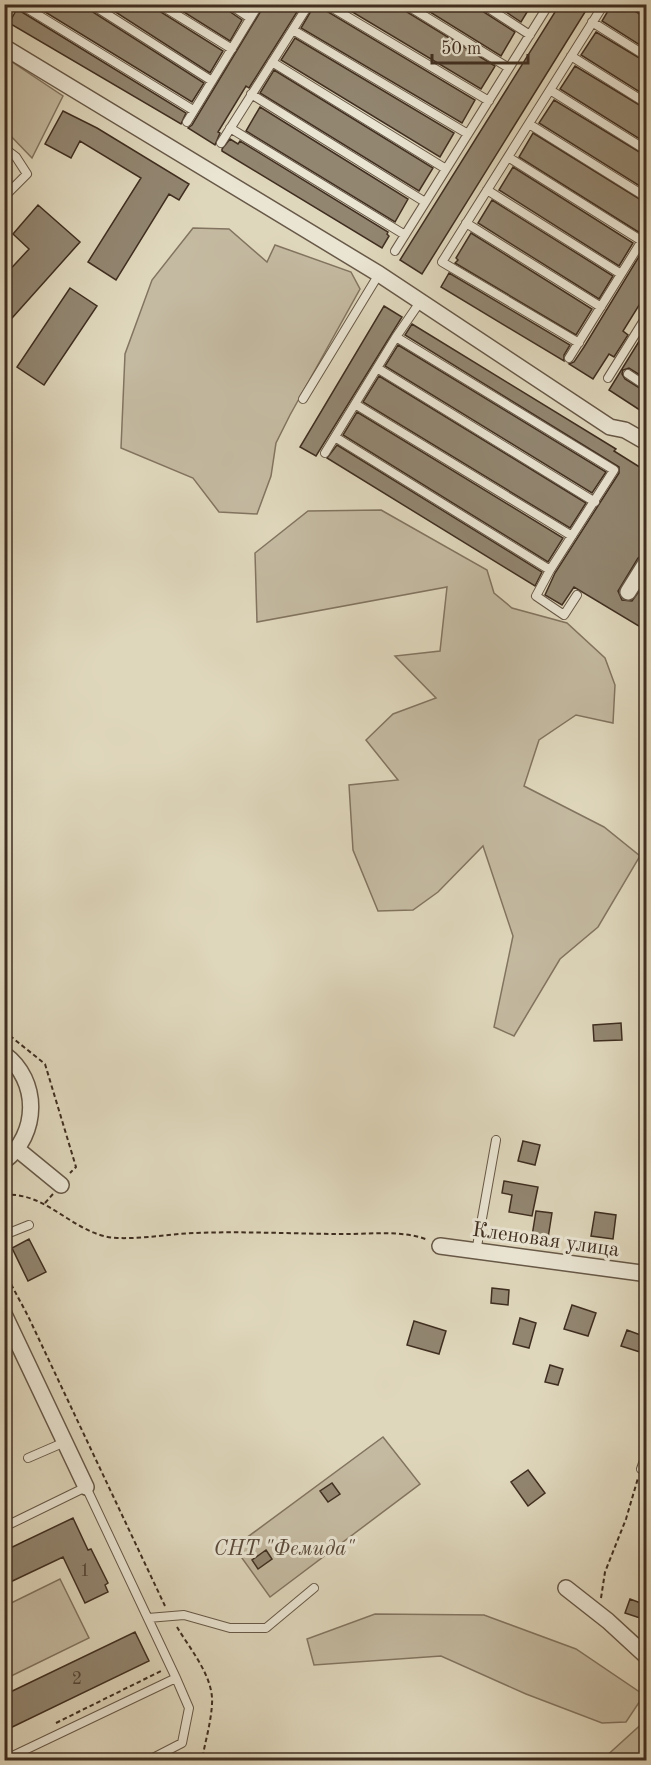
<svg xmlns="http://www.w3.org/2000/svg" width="651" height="1765" viewBox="0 0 651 1765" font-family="'Old Standard TT',serif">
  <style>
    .green { fill: #c4baa1; stroke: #827460; stroke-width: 1.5 }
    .building { fill: #928671; stroke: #3f2e20; stroke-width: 1.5 }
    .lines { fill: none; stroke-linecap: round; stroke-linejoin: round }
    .service-casing { stroke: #675847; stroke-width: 10 }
    .minor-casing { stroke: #675847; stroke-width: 18 }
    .path { stroke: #3f2e20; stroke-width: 2; stroke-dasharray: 4.5 3; stroke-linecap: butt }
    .service { stroke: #eae5d3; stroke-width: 8 }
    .minor { stroke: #eae5d3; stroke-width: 15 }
    .labels { text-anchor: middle; stroke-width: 6; stroke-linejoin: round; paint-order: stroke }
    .number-label { font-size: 18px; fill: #544434 }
    .street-label { font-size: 21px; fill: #3f2e20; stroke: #eae5d3 }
    .park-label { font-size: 21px; font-style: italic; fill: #5a4a3a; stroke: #eae5d3 }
  </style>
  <rect width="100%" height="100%" fill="#dfd7bc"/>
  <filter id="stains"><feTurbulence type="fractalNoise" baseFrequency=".00333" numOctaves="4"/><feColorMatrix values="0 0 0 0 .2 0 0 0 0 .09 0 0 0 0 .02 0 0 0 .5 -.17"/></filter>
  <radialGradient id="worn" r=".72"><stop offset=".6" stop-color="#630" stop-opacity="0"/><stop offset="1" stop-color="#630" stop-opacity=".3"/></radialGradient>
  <path class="green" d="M5 60H9L63 96 32 158 5 130Z
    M193 228 229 229 267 262 275 245 351 272 360 289 290 415 276 443 271 476 257 514 219 512 193 478 121 448 125 354 152 280Z
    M381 510 487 570 494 593 512 608 567 623 605 658 615 685 613 723 576 715 539 740 524 786 604 827 640 856 598 927 560 959 514 1036 494 1027 513 936 483 846 438 892 413 910 378 911 353 850 349 785 398 780 366 740 393 714 436 698 395 656 440 651 447 587 257 622 255 553 308 511Z
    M383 1437 420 1484 270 1597 234 1547Z
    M60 1579 89 1638 5 1679V1606Z
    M375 1614 484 1615 576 1649 644 1695 626 1722 602 1723 526 1694 441 1656 314 1665 307 1639Z
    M646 1720V1760H602Z"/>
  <path class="building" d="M32 4H85L88 9 204 83 192 102Z
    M103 4H153L156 9 223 51 210 73Z
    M171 4H223L226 9 242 20 230 41Z
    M265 4H302L249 88 246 86 218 132 220 133 215 145 188 128 192 125Z
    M315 4H320L323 9 475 100 462 123 301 28Z
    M339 4H399L402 9 495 66 494 68 481 89Z
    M417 4H476L479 9 515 32 501 56Z
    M494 4H532L521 22Z
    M560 4H590L422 274 400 260Z
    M612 4H624L646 18V49L602 21Z
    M17 9 186 113 181 124 9 23Z
    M596 32 646 62V96L581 55Z
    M295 38 454 133 440 157 281 60Z
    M575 66 646 109V143L560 89Z
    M274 70 433 168 419 191 260 93Z
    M554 100 646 156V190L539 123Z
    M260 107 408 199 395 222 246 131Z
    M63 111 97 128 189 184 179 200 169 194 116 280 88 262 141 178 80 141 71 158 45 144Z
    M533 133 646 203V228L640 233 519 157Z
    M230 139 238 144 240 141 388 232 387 234 389 236 382 248 222 151V149Z
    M513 167 633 243 619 266 499 190Z
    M492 200 613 276 599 299 478 223Z
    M38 205 80 242 4 327V276L29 249 13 234Z
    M471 233 592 309 576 335 455 263 458 260 456 258Z
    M646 245V294L623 331 628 335 614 357 609 354 593 379 569 364 574 362 584 347Z
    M449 273 570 345 564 355V361L441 287Z
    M70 288 97 306 44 385 17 367Z
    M384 306 402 317 316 456 300 447Z
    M412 324 616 449 614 451 646 471V553L638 558 618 591 622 600 632 601 646 581V620L642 628 574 587 562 605 545 595 555 573 619 473V467L405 335Z
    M646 330V379L629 368 623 370 622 374 625 379 646 392V414L609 390Z
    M398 345 606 472 592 493 385 366Z
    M379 376 586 503 570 528 363 402Z
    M357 412 563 538 548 562 343 435Z
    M337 445 542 572 535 586 327 458Z
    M621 1023 622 1040 594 1041 593 1025Z
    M523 1141 540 1145 535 1165 518 1161Z
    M504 1181 538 1187 532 1216 509 1212 512 1195 502 1193Z
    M536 1211 552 1213 548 1238 532 1236Z
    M595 1212 616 1215 613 1239 591 1236Z
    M29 1239 46 1272 28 1281 12 1248Z
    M492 1288 509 1290 508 1305 491 1303Z
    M572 1305 596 1313 588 1336 564 1329Z
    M520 1318 536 1323 529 1348 513 1344Z
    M414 1321 446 1331 439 1354 407 1345Z
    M627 1330 646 1337 643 1353 621 1346Z
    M550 1365 563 1369 558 1385 545 1382Z
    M528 1470 545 1493 528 1506 511 1482Z
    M332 1483 340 1494 328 1502 320 1491Z
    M73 1518 88 1550 91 1549 108 1583 105 1585 108 1592 85 1603 63 1557 4 1585V1551Z
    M266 1550 272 1559 258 1569 252 1560Z
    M630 1599 646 1605V1620L625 1613Z
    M135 1632 149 1661 4 1731V1695Z"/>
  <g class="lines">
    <g class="service-casing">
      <path id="service" d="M20 4 193 110
        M91 4 212 81
        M159 4 232 49
        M229 4 250 18
        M326 4 489 101
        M405 4 509 68
        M482 4 530 35
        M636 4 646 11
        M592 22 646 56
        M293 30 468 134
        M571 56 646 103
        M272 62 446 169
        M550 90 646 150
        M251 94 425 202
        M187 122 259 4
        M529 124 646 197
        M230 128 405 235
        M221 143 309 4
        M4 148 16 157 27 174 4 197
        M508 157 642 241
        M487 190 621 274
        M466 223 601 307
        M395 251 549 4
        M396 337 614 470 550 570 536 596 564 615 577 595
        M579 343 442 262 604 4
        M569 358 646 234
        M377 368 595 502
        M628 374 646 386
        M608 378 646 317
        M303 399 379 274
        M355 404 572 536
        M335 437 550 570
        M325 453 396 337 420 302
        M4 1235 29 1225
        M476 1252 496 1140
        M28 1458 65 1442
        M641 1469 646 1455
        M4 1527 86 1487 176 1678 4 1760
        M148 1618 184 1615 230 1628H266L314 1588
        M149 1760 182 1743 189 1708 176 1678"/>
    </g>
    <g class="minor-casing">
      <path id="minor" d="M4 47 379 274 610 427 625 430 646 442
        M628 592 646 563
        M4 1054C40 1080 39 1135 4 1161
        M17 1149 61 1185
        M440 1246 641 1273 646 1276
        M4 1314 86 1487
        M566 1588 608 1621 646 1656"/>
    </g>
    <path class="path" d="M4 1031 45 1064 76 1167 70 1173
      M4 1195C48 1191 74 1236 117 1238 143 1239 169 1234 195 1233 245 1231 296 1234 346 1234 372 1234 404 1230 428 1240
      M45 1203 53 1194
      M4 1271 28 1316 165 1606
      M601 1598 605 1572 626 1519 638 1478
      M177 1627C190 1649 214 1677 212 1704 211 1723 205 1742 202 1760
      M56 1723 161 1671"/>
    <use href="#service" class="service"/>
    <use href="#minor" class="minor"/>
  </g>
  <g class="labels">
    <g class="number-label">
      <text x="85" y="1576">1</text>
      <text x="77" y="1684">2</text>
    </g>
    <g class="street-label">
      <text transform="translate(546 1239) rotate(8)" y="7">Кленовая улица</text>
    </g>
    <g class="park-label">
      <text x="284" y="1555">СНТ "Фемида"</text>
    </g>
  </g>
  <rect width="651" height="1765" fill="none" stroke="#dfd7bc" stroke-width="24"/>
  <rect x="6" y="6" width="639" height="1753" fill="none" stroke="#3f2e20" stroke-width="3"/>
  <rect x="12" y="12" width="627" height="1741" fill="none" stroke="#3f2e20" stroke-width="1.5"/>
  <path d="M432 54v9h96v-9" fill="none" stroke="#3f2e20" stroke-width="3"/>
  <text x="441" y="54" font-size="18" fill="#3f2e20" stroke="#eae5d3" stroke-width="4.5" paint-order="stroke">50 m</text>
  <rect width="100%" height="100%" filter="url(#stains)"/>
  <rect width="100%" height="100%" fill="url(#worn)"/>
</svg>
